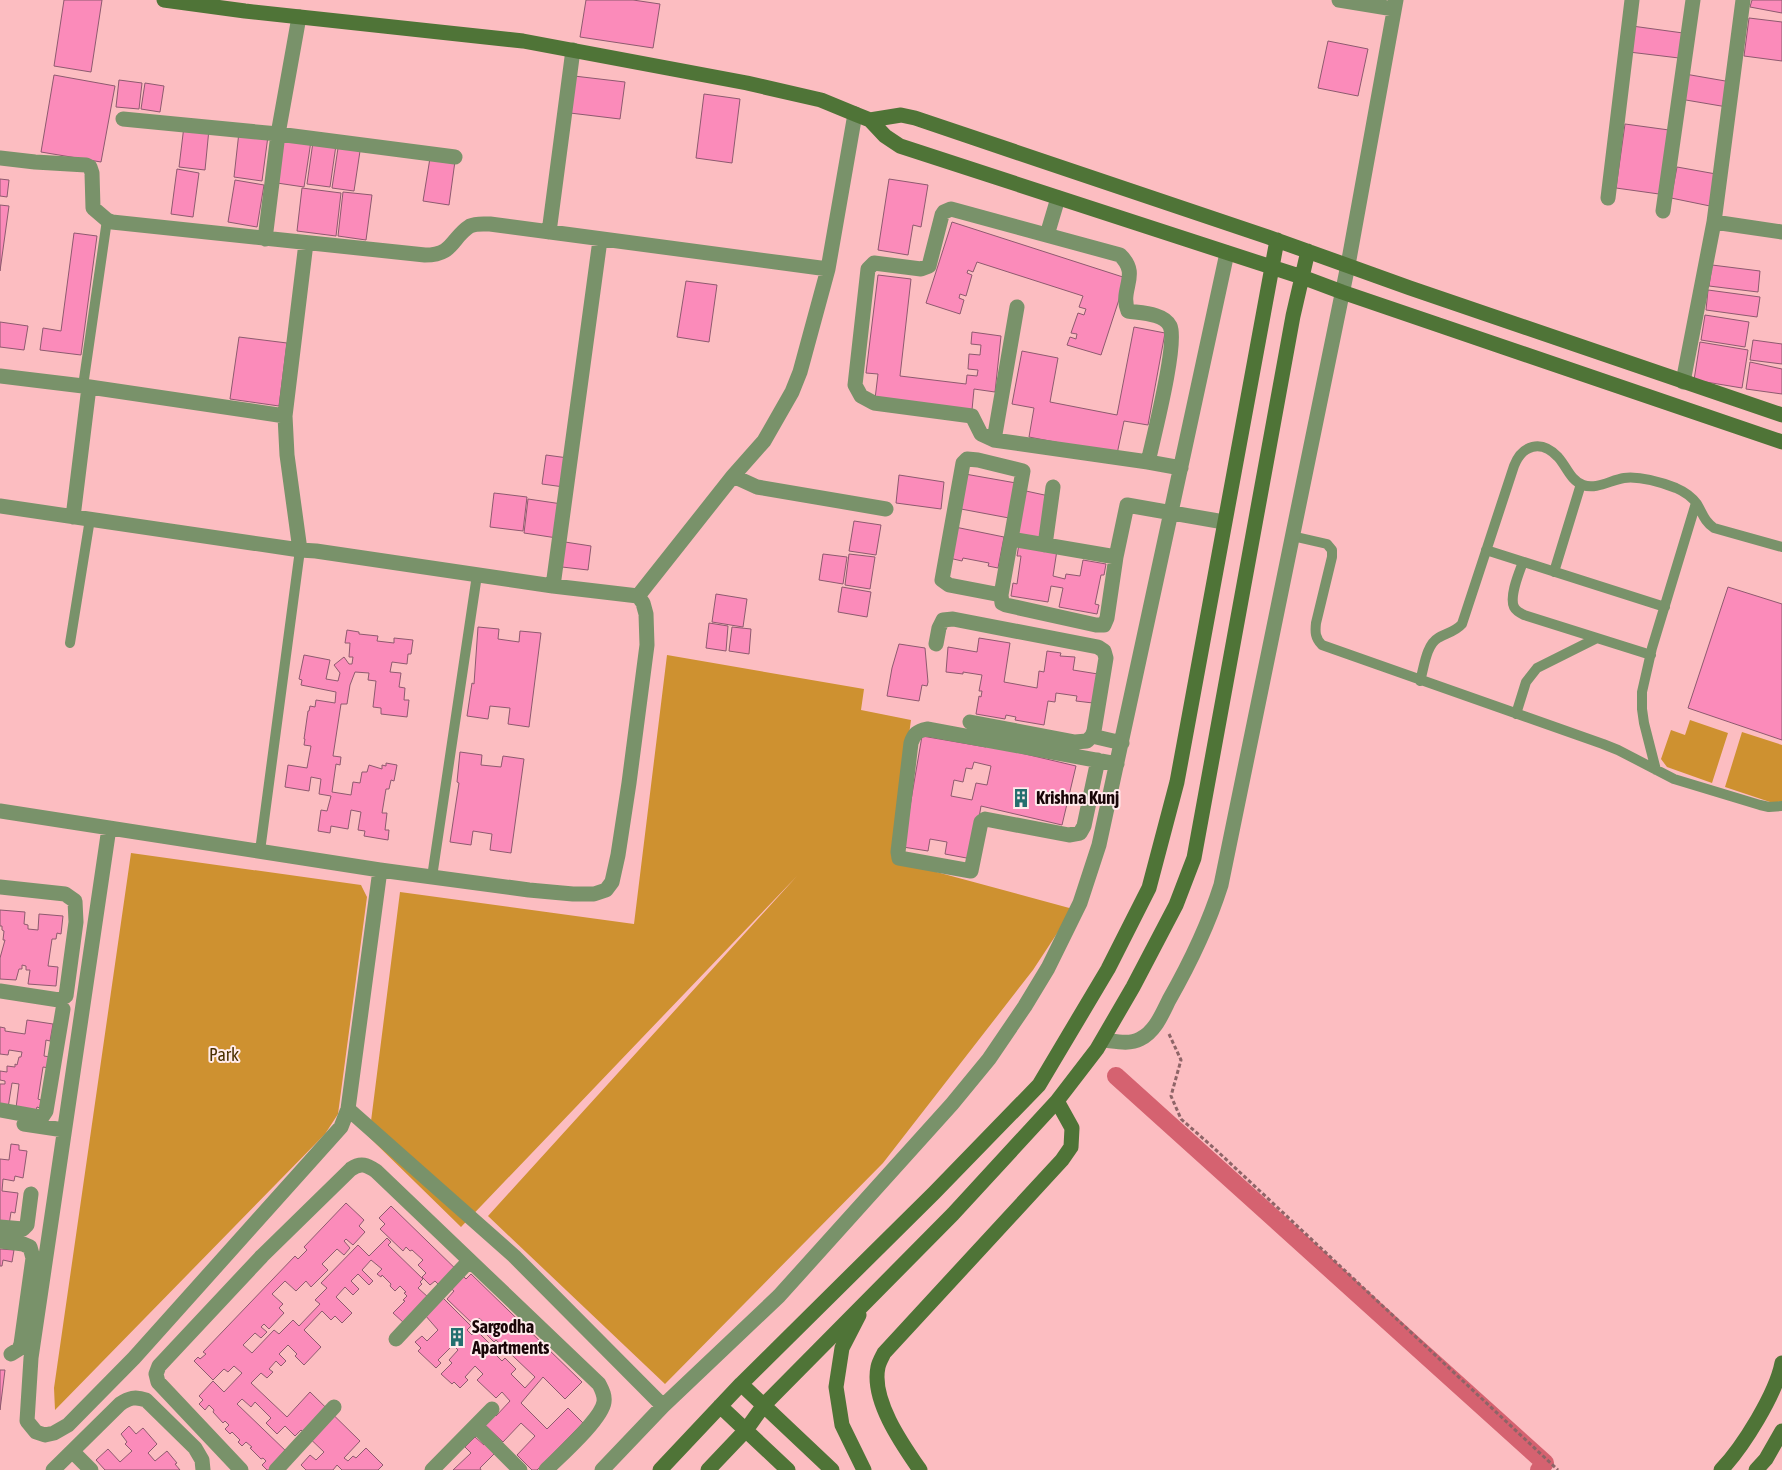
<svg xmlns="http://www.w3.org/2000/svg" width="1782" height="1470" viewBox="0 0 1782 1470" font-family="'Asap Condensed',sans-serif">
  <style>
    .green { fill: #ce9130 }
    .lines { fill: none; stroke-linecap: round; stroke-linejoin: round }
    .canal { stroke: #d56270; stroke-width: 18 }
    .building { fill: #fb8bba; stroke: #8e5a6f; fill-rule: evenodd }
    .path { stroke: #8e6467; stroke-width: 3; stroke-dasharray: 4 2.5; stroke-linecap: butt }
    .lane { stroke: #79926a; stroke-width: 10 }
    .street { stroke: #79926a; stroke-width: 15 }
    .secondary { stroke: #4f7437; stroke-width: 15 }
    .labels { text-anchor: middle; stroke-width: 4; stroke-linejoin: round; paint-order: stroke }
    .poi-label { font-size: 18px; font-weight: bold; fill: #180507; stroke: #ffebec; text-anchor: start }
    .park-label { font-size: 18px; fill: #4b3001; stroke: #ffebec }
  </style>
  <rect width="100%" height="100%" fill="#fcbdc1"/>
  <path class="green" d="M667 655 864 689 861 710 911 720 892 860 1073 909 1033 970 883 1163 665 1384 488 1216 797 876 461 1227 369 1137 400 892 634 924Z
    M1690 720 1728 733 1712 783 1667 767 1661 759 1671 730 1685 735Z
    M1742 732 1782 745V801L1773 803 1725 787Z
    M131 853 361 885 367 897 338 1114 325 1134 55 1410 54 1388Z"/>
  <g class="lines">
    <path class="canal" d="M1116 1076 1545 1463 1539 1470"/>
  </g>
  <path class="building" d="M64 0H102L91 72 54 66Z
    M586 0H633L660 4 653 48 580 37Z
    M1752 0H1782V13L1750 7Z
    M1749 18 1782 22V61L1744 56Z
    M1632 26 1683 33 1679 58 1629 52Z
    M1328 41 1368 49 1358 96 1318 88Z
    M1685 74 1731 82 1727 107 1680 99Z
    M54 75 115 86 101 162 41 152Z
    M574 76 625 82 620 119 570 113Z
    M119 80 142 83 139 109 116 107Z
    M145 83 164 86 160 112 141 109Z
    M704 94 740 99 732 163 696 158Z
    M1625 124 1669 130 1659 194 1616 188Z
    M184 126 209 129 205 170 179 167Z
    M239 132 268 136 262 181 234 177Z
    M284 137 311 141 304 187 277 183Z
    M313 142 336 145 330 187 307 184Z
    M338 148 360 151 354 191 332 188Z
    M430 158 455 161 449 205 423 201Z
    M1677 167 1716 174 1710 206 1671 198Z
    M177 169 199 173 193 217 171 214Z
    M0 179 9 180 7 197 0 196Z
    M889 179 928 185 921 227 913 225 908 255 878 250Z
    M235 180 264 185 257 227 228 222Z
    M302 188 341 193 336 236 297 231Z
    M343 192 372 195 366 240 338 236Z
    M0 205 9 206 0 271Z
    M952 222 1126 278 1101 355 1067 345 1070 337 1076 339 1077 334 1071 333 1078 313 1084 315 1086 309 1079 307 1083 296 977 262 973 272 968 270 967 273 972 275 966 296 960 294 959 298 964 300 960 314 926 303Z
    M74 233 97 236 81 355 40 350 43 328 61 331Z
    M1712 265 1760 271 1758 292 1709 286Z
    M878 275 911 279 900 376 966 384 967 375 977 376 978 370 968 369 969 354 980 355 981 345 971 344 972 332 1001 336 995 392 974 389 972 410 875 399 878 374 866 373Z
    M686 281 717 285 709 342 677 337Z
    M1708 290 1760 297 1757 317 1706 310Z
    M1705 315 1749 322 1745 347 1701 340Z
    M0 322 28 326 24 350 0 347Z
    M1134 327 1165 333 1148 425 1124 421 1117 454 1029 437 1034 408 1012 404 1022 351 1058 358 1050 402 1117 415Z
    M239 337 287 343 279 406 230 399Z
    M1753 340 1782 344V364L1750 360Z
    M1700 342 1748 350 1742 388 1694 380Z
    M1750 362 1782 369V394L1746 389Z
    M546 455 568 458 564 487 542 484Z
    M965 474 1016 483 1009 518 961 509Z
    M899 475 944 482 941 509 896 503Z
    M1026 491 1049 496 1040 539 1017 534Z
    M494 493 527 497 523 531 490 527Z
    M528 499 562 504 557 538 524 533Z
    M854 521 881 525 876 555 849 551Z
    M955 527 1004 537 998 568 988 566 989 563 963 558 962 561 949 558Z
    M565 542 591 546 588 570 562 567Z
    M1019 544 1057 550 1053 576 1065 579 1066 574 1080 576 1083 560 1106 564 1104 575H1101L1095 604 1099 605 1097 614 1059 607 1063 588 1051 586 1048 602 1011 596 1013 583 1017 584 1021 556H1017Z
    M823 554 847 557 843 584 819 580Z
    M849 554 875 557 870 589 845 585Z
    M842 587 871 592 867 617 838 612Z
    M1728 587 1782 604V740L1688 708Z
    M716 594 747 599 743 627 712 622Z
    M709 623 728 626 726 651 706 648Z
    M478 627 499 629 498 639 519 642 520 631 541 633 529 727 508 724 510 708 490 706 488 719 467 716 472 683 474 684Z
    M732 627 751 629 749 654 729 651Z
    M347 630 359 632V634L378 636 377 641 394 643V638L413 640 411 654H408L407 664 392 662 390 672 401 673 399 687 405 688 404 700H409L407 717 381 714V708L373 707 376 681 368 680 369 673 355 672 350 685 347 704H341L333 756 341 757 340 765 336 764 332 792 351 795 353 782 360 783 362 772H367L369 765 382 769V765L386 766V763L397 765 394 781 391 780 389 789H386L382 813H387L385 830H389L388 840 364 836 365 831 358 830 361 812 351 810 348 829 331 826 330 833 318 831 321 810 327 811 331 796 319 794 321 779 311 777 309 791 285 787 288 765 307 768 311 746 304 745 305 739H304L308 711H309L310 706 315 707 316 700 335 703 336 692 301 685 302 680 299 679 304 655 330 660 326 679 338 681 340 673 334 665 344 657 349 664H352L353 657H349L350 643H345Z
    M979 638 1010 643 1004 682 1037 688 1039 671 1044 672 1047 651 1061 653 1060 656 1075 657 1073 670 1098 674 1093 703 1076 701 1077 696 1056 693 1055 702 1048 701 1044 725 1015 720 1016 717 1006 715 1005 719 976 714 979 696 981 697 982 691H979L982 675 963 672V674L946 672 948 647 977 652Z
    M899 644 925 648 928 682 927 686 922 685 919 701 887 696 892 668Z
    M922 736 986 747 987 745 1076 766 1062 825 981 806 972 859 945 854 947 842 930 839 928 851 903 847ZM974 762 991 766 987 785 976 783 972 800 951 796 954 780 963 782 966 768 972 769Z
    M460 752 482 755 481 765 501 767 503 756 524 759 511 853 490 850 492 834 473 831 471 845 450 842 459 783 457 782Z
    M0 910 25 912 24 924 28 925V929L38 930 39 914 63 916 61 934 57 933 56 939H52L48 966 58 967 56 986 28 984 30 970H26V966L22 965V969H19L16 980 0 979V958L5 940H3L4 931 2 930V926H0Z
    M27 1020 53 1024 50 1041 46 1040 44 1056 50 1057 49 1068 43 1067 38 1099 41 1100 40 1108 37 1107 36 1111 16 1108 19 1084 12 1083 8 1108 0 1107V1084H5V1081L0 1080V1071L7 1072V1066L15 1067V1064L17 1065 19 1057H21L22 1052 9 1050 8 1055 0 1054V1027L5 1028V1031L25 1034Z
    M11 1144 19 1145V1150L27 1151 23 1178 15 1176 14 1181 3 1179 2 1191 18 1193 15 1213 11 1212 9 1225 0 1223V1159L9 1160Z
    M346 1203 364 1220 359 1226 365 1232 353 1245 346 1239 344 1241 350 1248 344 1255 337 1249 322 1264 328 1270 311 1287 306 1281 296 1291 285 1281 272 1294 283 1304 279 1308 284 1313 269 1329 264 1324 261 1327 267 1332 261 1338 255 1333 243 1345 252 1353 274 1330 279 1334 293 1320 299 1326 320 1304 315 1300 327 1288 321 1283 358 1245 369 1256 387 1238 391 1242 388 1245 423 1279 420 1282 422 1284 418 1288 429 1298 441 1296 471 1326 467 1330 472 1335 476 1330 497 1351 494 1353 502 1361 505 1358 516 1369 511 1374 525 1388 535 1377 496 1340 494 1342 485 1333 490 1328 479 1318 473 1324 447 1299 454 1291 448 1286 441 1287 435 1281 430 1285 422 1277 426 1273 418 1265 423 1260 412 1250 410 1251 406 1247 403 1251 380 1229 385 1224 379 1218 391 1206 466 1279 471 1274 582 1382 565 1399 543 1377 521 1403 547 1429 568 1408 583 1423 537 1470H532L517 1455 535 1436 521 1423 503 1442 483 1423 493 1413 496 1416 510 1401 502 1392 496 1398 477 1380 483 1374 475 1366 465 1377 468 1380 460 1388 454 1382 452 1384 441 1374 452 1363 449 1360 458 1350 453 1345 438 1360 441 1363 436 1368 418 1351 421 1348 415 1342 422 1336 427 1341 438 1330 425 1315 404 1323 393 1313 405 1301 403 1300 407 1296 404 1293 406 1292 400 1286 395 1291 390 1286 391 1284 382 1275 381 1277 377 1274 382 1269 371 1260 362 1270 373 1281 369 1285 358 1274 351 1281 359 1289 353 1295 345 1287 336 1297 352 1313 342 1323 335 1316 331 1320 322 1311 304 1330 321 1347 304 1365 295 1356 297 1354 288 1345 279 1354 286 1361 281 1366 276 1361 269 1369 273 1372 267 1378 261 1373 251 1383 287 1417 310 1392 360 1441 344 1458 348 1461 353 1456 356 1458 366 1448 383 1465 378 1470H342L337 1465 333 1470H306L301 1465 310 1455 316 1460 324 1452 301 1430 295 1436 285 1426 277 1434 266 1423 271 1418 255 1402 251 1407 242 1399 237 1404 289 1454 272 1470H267L262 1465 266 1461 263 1458 261 1459 250 1448 252 1447 246 1442 242 1446 238 1442 240 1440 232 1432 230 1434 225 1429 229 1425 225 1421 223 1423 213 1412 214 1410 209 1405 205 1410 199 1404 203 1400 199 1396 213 1381 224 1392 242 1373 234 1366 228 1372 224 1369 213 1380 194 1361 198 1357 200 1359 206 1354 203 1352 295 1256 298 1259 307 1250 304 1247Z
    M0 1249 14 1250 12 1262 3 1260 2 1266H0Z
    M0 1370H5L0 1410Z
    M129 1426 136 1434 143 1428 157 1444 148 1453 155 1461 167 1451 177 1463 175 1464 180 1470H105L96 1460 108 1449 120 1462 132 1451 125 1444 127 1442 121 1434Z
    M475 1437 484 1445 485 1443 495 1453 480 1468 481 1470H453L471 1453 465 1447Z"/>
  <g class="lines">
    <path class="path" d="M1169 1034 1181 1060 1171 1096 1181 1119 1215 1149 1558 1470"/>
    <path class="lane" d="M83 386 107 220
      M1292 536 1327 544 1332 550V557L1316 623C1315 632 1315 638 1322 645L1603 744 1618 750 1674 779 1760 805 1769 807 1782 806
      M1486 550 1665 607
      M1523 562C1519 573 1509 596 1514 607 1516 611 1520 613 1524 615L1651 655
      M1554 572 1581 484
      M70 643 90 519
      M1420 681C1424 668 1426 645 1438 638 1446 633 1455 632 1462 624L1514 466C1522 445 1541 439 1558 457 1567 467 1570 480 1583 485 1596 490 1611 480 1624 478 1640 476 1660 482 1676 488 1683 491 1692 497 1697 504 1703 514 1704 521 1714 528L1782 547
      M1516 714 1526 682 1537 668 1597 638
      M1656 770 1644 723 1642 709V692L1652 648 1696 503
      M260 851 300 550
      M432 877 477 575"/>
    <path class="street" d="M1339 0 1394 9
      M123 119 278 134 455 157
      M0 158 35 162 86 165 90 167 92 173 93 208 107 220 112 222 425 255C454 255 451 238 470 226 476 223 484 224 490 224L828 269
      M1608 198 1632 0
      M1663 211 1693 0
      M1714 222 1782 232
      M549 232 573 50
      M1047 235 1058 198
      M265 239 278 134 299 17
      M0 376 83 386 285 416
      M1683 382 1714 222 1743 0
      M994 440 1017 307
      M1148 462C1153 439 1178 343 1170 326 1164 313 1140 313 1128 311 1119 289 1141 275 1120 255L951 209 944 212 942 215 929 266 921 269 874 263 868 269 855 385 861 396 874 403 972 416 981 434 994 440 1148 462 1181 468
      M733 476 757 487 886 509
      M0 506 300 550 316 551 553 586 638 596 643 603 646 614 647 645 629 783 618 855 612 882 606 890 594 894H573L529 890 380 870 0 811
      M73 517 89 387
      M1011 539 1116 557
      M1045 545 1053 487
      M300 550 287 455 285 416 306 243
      M553 586 600 240
      M1001 595 949 585 942 580 963 463 967 459 978 460 1023 471 1001 595 1002 603 1006 605 1096 625H1104L1107 618 1116 557 1127 505 1224 522
      M638 596 733 476 764 441 792 392 800 372 828 269 855 114
      M936 644 939 628 943 620 953 619 1098 647 1104 651 1106 658 1094 731 1092 736 1087 741 1075 742 970 722
      M1092 736 1122 743
      M1098 760 1084 826 1080 833 1069 835 985 819 981 822 971 871 899 858 898 852 911 743C914 734 917 731 927 729L1117 764
      M109 828 31 1358 27 1421 36 1432 45 1435 54 1433 68 1425 134 1358 341 1127 348 1109 380 870
      M0 887 65 894 75 901 76 922 66 996 59 1000 0 991
      M1103 1040C1114 1041 1129 1045 1140 1039 1155 1032 1162 1014 1169 1000 1190 963 1208 926 1221 885L1348 265 1396 0
      M348 1109 514 1256 663 1406 602 1470
      M0 1110 39 1117H42L46 1111 63 1009
      M24 1124 64 1130
      M0 1227 23 1229 27 1225 31 1194
      M0 1241 23 1244 30 1247 33 1258 21 1344 19 1349 11 1354
      M396 1339 469 1261
      M663 1406 779 1296 952 1104 989 1059 1025 1006 1048 968 1080 903 1099 845 1227 253
      M476 1426 520 1470
      M73 1452 91 1470
      M53 1470 120 1404C129 1398 135 1396 146 1400L195 1448 202 1460 203 1470
      M241 1470 158 1382 156 1374 159 1366 262 1256 351 1169C361 1162 367 1165 376 1171L599 1384C602 1390 605 1395 604 1402 602 1419 559 1457 546 1470
      M276 1470 334 1407
      M432 1470 492 1409"/>
    <path class="secondary" d="M164 0 245 11 523 41 747 83 821 100 855 114 870 120 885 136 900 146 1302 277 1342 292 1782 442
      M870 120 901 115 915 118 1268 237 1410 288 1782 415
      M859 1315 842 1348 836 1387 842 1425 864 1470
      M741 1384 832 1470
      M720 1406 788 1470
      M660 1470 741 1384 934 1193 1039 1085 1108 969 1149 888 1177 782 1277 240
      M708 1470 746 1430 764 1405 953 1214 1057 1101 1097 1049 1133 987 1176 905 1194 858 1293 316 1308 251
      M920 1470C902 1444 871 1400 878 1367 879 1362 882 1357 884 1353L1062 1160 1071 1147 1072 1128 1057 1101
      M1721 1470C1743 1447 1776 1394 1782 1363
      M1756 1470 1766 1459 1782 1431"/>
  </g>
  <defs>
    <g id="building-bare" transform="scale(1.5)"><path d="M-4-6H4V6H1V3H-1V6H-4ZM-2.5-4.3h1.7v1.8h-1.7ZM.8-4.3h1.7v1.8H.8ZM-2.5-1h1.7V.8h-1.7ZM.8-1h1.7V.8H.8Z" fill="#246f6f" stroke="#ffebec" stroke-width="2.5" paint-order="stroke"/></g>
  </defs>
  <g fill-rule="evenodd">
    <use href="#building-bare" x="1021" y="798"/>
    <use href="#building-bare" x="457" y="1337"/>
  </g>
  <g class="labels">
    <g class="poi-label">
      <text x="1036" y="804">Krishna Kunj</text>
      <text x="472" y="1333">Sargodha<tspan x="472" dy="21">Apartments</tspan></text>
    </g>
    <g class="park-label">
      <text x="224" y="1061">Park</text>
    </g>
  </g>
</svg>
